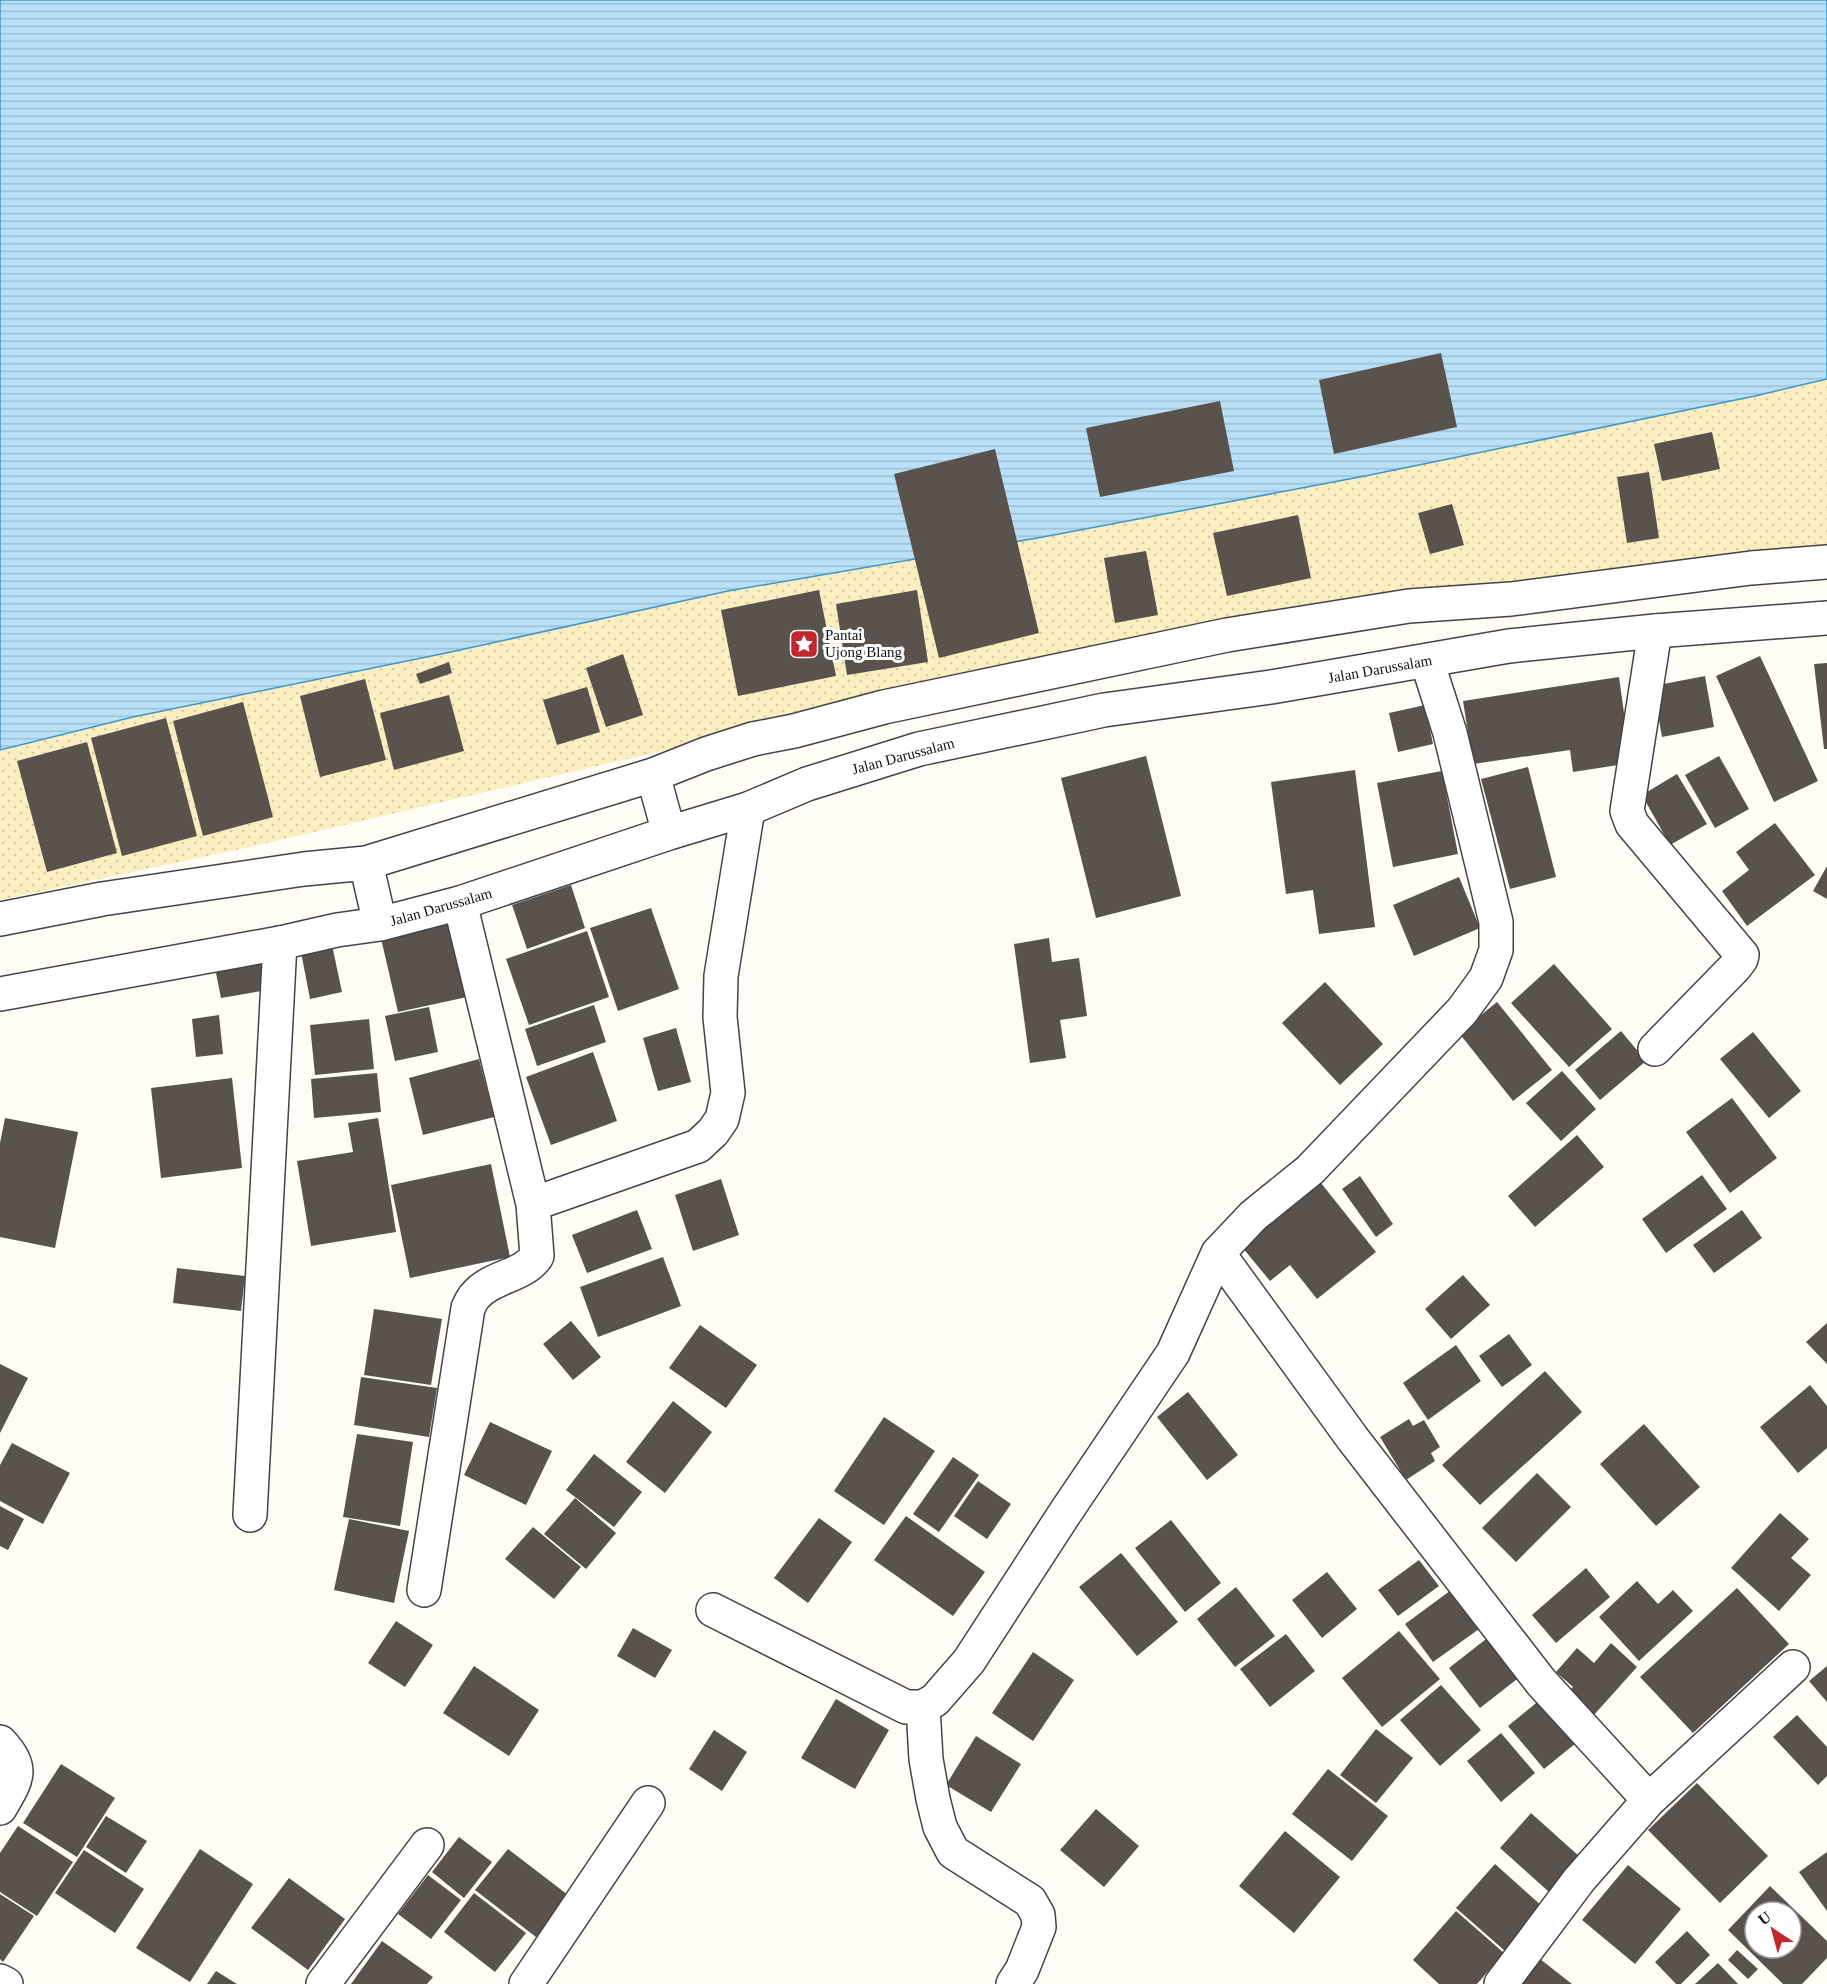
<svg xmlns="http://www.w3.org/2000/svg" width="1827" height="1984" viewBox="0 0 1827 1984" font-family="'Times New Roman',serif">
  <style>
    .sand { fill: url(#sand-dots) }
    .water { fill: url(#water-rules); stroke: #3f96cf; stroke-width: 1.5 }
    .building { fill: #5a524d; fill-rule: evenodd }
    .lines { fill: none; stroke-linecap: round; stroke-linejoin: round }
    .minor-casing { stroke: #444; stroke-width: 36 }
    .tertiary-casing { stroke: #444; stroke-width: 36 }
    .minor { stroke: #fff; stroke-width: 33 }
    .tertiary { stroke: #fff; stroke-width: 33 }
    .labels { text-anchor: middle; stroke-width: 6; stroke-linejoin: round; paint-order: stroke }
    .poi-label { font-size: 15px; fill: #111; stroke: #fff; text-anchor: start }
    .street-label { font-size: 15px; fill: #111; stroke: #fff }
  </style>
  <defs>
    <pattern id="sand-dots" width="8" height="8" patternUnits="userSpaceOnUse" patternTransform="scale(1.5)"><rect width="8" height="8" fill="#fbeec1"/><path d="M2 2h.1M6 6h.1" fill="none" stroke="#d6cba5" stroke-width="1.8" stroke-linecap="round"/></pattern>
    <pattern id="water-rules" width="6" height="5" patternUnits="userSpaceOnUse" patternTransform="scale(1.5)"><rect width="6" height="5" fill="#b9e0f7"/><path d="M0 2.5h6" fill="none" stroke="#9ebfd3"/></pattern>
  </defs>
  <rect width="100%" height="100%" fill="#fffdf5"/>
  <path class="sand" d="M1827 379V547L1159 635 250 847 0 900V750L133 717 446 653 728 591 1043 537 1365 476 1755 396Z"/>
  <path class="water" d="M0 0H1827V379L1755 396 1365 476 1043 537 728 591 446 653 133 717 0 750Z"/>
  <path class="building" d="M1441 353 1457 427 1334 454 1319 380Z
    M1220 401 1234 471 1100 497 1086 428Z
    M1712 432 1720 469 1662 481 1654 444Z
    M995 449 1039 633 939 658 894 474Z
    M1649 472 1659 538 1627 543 1617 477Z
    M1452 504 1464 545 1430 554 1418 513Z
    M1298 515 1311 578 1227 596 1213 533Z
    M1146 551 1158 615 1115 623 1104 558Z
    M819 590 836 676 738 696 721 610Z
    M917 590 928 662 847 675 836 604Z
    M623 654 643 715 606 727 586 668Z
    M1760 656 1818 781 1774 802 1716 676Z
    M449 662 452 673 420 684 416 674Z
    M1827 663V749H1824L1814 664Z
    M1705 676 1714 727 1662 737 1653 686Z
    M1619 677 1631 763 1573 772 1570 750 1473 764 1463 701Z
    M365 679 386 760 320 777 300 696Z
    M587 687 600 732 557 745 543 700Z
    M449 695 464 751 394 770 380 713Z
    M243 702 273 817 203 836 173 721Z
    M1425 705 1433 744 1398 752 1389 713Z
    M166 718 197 836 122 856 91 738Z
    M87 742 117 853 47 872 17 761Z
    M1146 756 1181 896 1096 918 1061 778Z
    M1719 756 1749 809 1715 828 1685 775Z
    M1528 767 1556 877 1510 889 1481 779Z
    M1355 770 1375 927 1319 934 1313 890 1286 894 1271 782Z
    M1442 771 1458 854 1393 867 1377 783Z
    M1677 774 1707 824 1670 845 1642 795Z
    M1775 823 1815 875 1747 926 1722 891 1749 870 1736 852Z
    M1827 866V899L1813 891Z
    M1459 877 1480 928 1414 956 1393 905Z
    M571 885 585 928 527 949 512 905Z
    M651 908 679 989 618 1011 590 928Z
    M449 918 467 997 398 1012 380 934Z
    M587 931 609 997 529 1025 506 959Z
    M1049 938 1052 962 1079 958 1087 1016 1060 1020 1066 1058 1030 1063 1014 944Z
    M332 945 342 992 310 999 301 952Z
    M268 959 273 989 221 998 215 968Z
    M1554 964 1612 1029 1569 1067 1511 1003Z
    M1325 982 1383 1044 1340 1085 1282 1023Z
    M1497 1002 1552 1070 1513 1101 1459 1033Z
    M594 1005 606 1042 537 1066 525 1029Z
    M429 1007 438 1052 395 1061 385 1016Z
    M219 1015 223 1054 196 1057 192 1019Z
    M369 1019 374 1069 315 1075 310 1025Z
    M676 1028 691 1082 658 1091 643 1038Z
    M1621 1031 1646 1061 1600 1100 1575 1070Z
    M1753 1032 1801 1091 1769 1118 1720 1059Z
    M593 1052 617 1121 551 1145 526 1077Z
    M479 1059 494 1117 423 1135 409 1078Z
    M1562 1071 1596 1109 1561 1141 1526 1103Z
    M377 1073 381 1112 314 1118 311 1079Z
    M232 1078 242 1168 161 1178 151 1088Z
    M1732 1098 1777 1158 1730 1193 1686 1132Z
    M5 1118 78 1132 55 1248 0 1237V1143Z
    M378 1118 396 1232 311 1246 297 1161 353 1152 348 1123Z
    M1577 1135 1604 1167 1535 1227 1508 1196Z
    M491 1164 510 1257 410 1278 391 1185Z
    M1702 1175 1727 1209 1666 1253 1642 1219Z
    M1360 1176 1393 1224 1376 1237 1342 1189Z
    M721 1179 739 1235 693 1251 675 1195Z
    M1321 1183 1376 1252 1317 1299 1290 1265 1270 1281 1242 1247Z
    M637 1210 652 1249 587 1273 572 1235Z
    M1742 1210 1762 1238 1714 1273 1693 1245Z
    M663 1257 681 1306 598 1337 580 1287Z
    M177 1268 245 1276 241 1311 173 1303Z
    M1463 1275 1490 1305 1451 1339 1425 1309Z
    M374 1309 442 1319 431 1385 364 1375Z
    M571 1321 601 1357 573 1380 543 1344Z
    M1827 1323V1364L1806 1342Z
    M700 1325 757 1365 726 1408 669 1368Z
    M1509 1334 1532 1365 1502 1387 1479 1356Z
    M1456 1345 1481 1381 1428 1420 1403 1383Z
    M0 1364 28 1378 0 1433Z
    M1545 1371 1582 1412 1480 1505 1442 1465Z
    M361 1377 437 1388 429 1437 354 1425Z
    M1810 1385 1827 1406V1448L1798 1473 1760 1427Z
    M1188 1392 1238 1455 1207 1480 1157 1417Z
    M673 1401 712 1432 665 1493 626 1462Z
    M884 1417 935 1451 884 1525 834 1491Z
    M1409 1419 1413 1426 1424 1420 1440 1447 1431 1453 1435 1461 1406 1480 1380 1437Z
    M490 1422 552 1451 526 1505 464 1475Z
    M1644 1424 1700 1487 1656 1526 1600 1464Z
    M357 1434 413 1442 400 1526 343 1517Z
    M12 1443 70 1473 43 1524 0 1501V1465Z
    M594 1454 642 1492 614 1527 566 1490Z
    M953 1457 979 1475 939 1532 913 1514Z
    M1537 1473 1571 1507 1516 1562 1482 1528Z
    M978 1481 1011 1504 987 1539 954 1516Z
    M575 1498 616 1533 586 1569 544 1534Z
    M0 1506 24 1519 8 1550 0 1546Z
    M1780 1513 1809 1539 1791 1558 1811 1575 1779 1611 1731 1568Z
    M906 1516 985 1572 953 1616 874 1560Z
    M819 1518 852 1542 808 1603 774 1578Z
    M349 1519 409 1531 394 1603 334 1590Z
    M1171 1520 1221 1583 1185 1612 1135 1548Z
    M533 1527 581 1567 554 1599 505 1559Z
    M1121 1553 1178 1622 1137 1656 1079 1587Z
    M1419 1560 1439 1586 1398 1616 1378 1590Z
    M1586 1568 1610 1597 1556 1643 1532 1615Z
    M1327 1572 1357 1609 1322 1638 1292 1600Z
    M1637 1581 1658 1604 1673 1590 1693 1611 1639 1661 1599 1617Z
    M1458 1585 1486 1624 1433 1662 1405 1624Z
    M1236 1587 1275 1636 1235 1667 1197 1619Z
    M1737 1588 1789 1644 1693 1733 1640 1677Z
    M396 1621 433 1645 405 1687 368 1663Z
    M633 1628 672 1650 655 1678 617 1656Z
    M1399 1631 1440 1679 1382 1727 1342 1678Z
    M1286 1634 1315 1671 1270 1707 1240 1669Z
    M1490 1636 1521 1676 1480 1708 1449 1668Z
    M1611 1643 1637 1667 1593 1716 1567 1693 1573 1687 1556 1672 1577 1648 1594 1663Z
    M1033 1652 1074 1680 1033 1741 992 1713Z
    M474 1666 539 1710 509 1756 443 1713Z
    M1827 1666V1702L1809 1681Z
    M1441 1685 1481 1730 1440 1766 1400 1720Z
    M836 1699 889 1730 855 1789 801 1758Z
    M1541 1699 1576 1743 1544 1769 1508 1726Z
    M1797 1715 1827 1747V1776L1818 1785 1773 1737Z
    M1376 1729 1413 1758 1376 1803 1340 1775Z
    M714 1730 747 1752 722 1791 689 1769Z
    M1501 1733 1535 1773 1501 1802 1467 1761Z
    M976 1736 1021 1764 991 1812 946 1785Z
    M61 1764 115 1798 77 1857 23 1823Z
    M1328 1769 1388 1816 1352 1861 1292 1814Z
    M1697 1783 1768 1856 1720 1903 1648 1830Z
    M1096 1809 1139 1846 1104 1887 1060 1850Z
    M1531 1813 1580 1857 1549 1892 1500 1848Z
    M106 1816 147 1841 126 1873 86 1847Z
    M18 1826 73 1862 37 1916 0 1892V1853Z
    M1285 1831 1340 1877 1294 1933 1239 1886Z
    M459 1837 492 1862 464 1898 432 1872Z
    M200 1849 253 1884 190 1982 136 1948Z
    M508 1849 568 1895 536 1937 475 1890Z
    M84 1850 144 1889 115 1933 55 1893Z
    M1827 1852V1911L1799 1872Z
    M1495 1864 1543 1907 1505 1951 1456 1908Z
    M1628 1865 1681 1909 1635 1964 1582 1920Z
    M428 1875 461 1900 431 1939 398 1914Z
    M289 1878 345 1919 308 1970 251 1928Z
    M1770 1886 1827 1941V1958L1802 1984H1783L1728 1930ZM1755 1912H1791V1948H1755Z
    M474 1893 526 1933 495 1972 444 1932Z
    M0 1894 34 1916 3 1962 0 1959Z
    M1456 1911 1504 1953 1477 1984H1439L1413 1960Z
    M1687 1931 1710 1955 1681 1984H1676L1655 1962Z
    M382 1941 433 1977 427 1984H351Z
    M1737 1950 1758 1969 1748 1979 1728 1960Z
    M1540 1959 1572 1984H1520Z
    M1718 1963 1738 1984H1695Z
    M216 1971 237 1984H207Z"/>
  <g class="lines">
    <g class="minor-casing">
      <path id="minor" d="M1655 631 1627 811 1632 824 1742 955 1741 959 1735 967 1655 1049
        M533 1204 698 1146 713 1132 722 1119 728 1093 720 1017 721 976 748 809
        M1218 1253 1353 1439 1541 1682 1649 1800
        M250 1515 280 943
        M424 1590 468 1308C470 1304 472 1299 475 1296 491 1276 523 1277 537 1256L533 1204 460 903
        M713 1610 906 1707H923L935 1700 969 1661 1065 1513 1173 1353 1218 1253 1253 1216 1310 1170 1462 1011 1486 978 1496 950V922L1450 733 1427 661
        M923 1707 926 1759 933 1799 940 1827 953 1852 1030 1901 1038 1915 1039 1927 1022 1970 1013 1984
        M0 1742C26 1769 16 1780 0 1808
        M323 1984 427 1845
        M526 1984 648 1803
        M1501 1984 1579 1880 1649 1800 1793 1667"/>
    </g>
    <g class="tertiary-casing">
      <path id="tertiary" d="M653 775 669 833
        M366 863 380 924
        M0 919 102 899 304 869 366 863 653 775 706 754 753 739 794 731 884 707 1227 635 1409 606 1511 599 1751 568 1827 562
        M0 994 280 943 337 930 380 924 460 903 669 833 748 809 807 784 919 749 1104 710 1271 687 1509 646 1655 631 1827 618
        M0 1981 6 1984"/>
    </g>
    <use href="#minor" class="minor"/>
    <use href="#tertiary" class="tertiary"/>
  </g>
  <defs>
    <g id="sight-square" transform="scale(1.5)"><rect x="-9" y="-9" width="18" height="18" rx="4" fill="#c4262e" stroke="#fff"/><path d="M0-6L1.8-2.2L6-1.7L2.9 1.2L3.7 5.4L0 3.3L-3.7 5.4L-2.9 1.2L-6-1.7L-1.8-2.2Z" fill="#fff"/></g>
  </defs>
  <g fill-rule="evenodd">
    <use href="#sight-square" x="804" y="644"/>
  </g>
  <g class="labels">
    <g class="poi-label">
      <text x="825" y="640">Pantai<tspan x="825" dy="17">Ujong Blang</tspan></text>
    </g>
    <g class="street-label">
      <text transform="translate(1380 669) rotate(-10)" y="5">Jalan Darussalam</text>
      <text transform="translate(903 756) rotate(-15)" y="5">Jalan Darussalam</text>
      <text transform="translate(441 907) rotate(-16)" y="5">Jalan Darussalam</text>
    </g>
  </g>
  <g transform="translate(1773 1930) rotate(324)"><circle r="28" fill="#ffffff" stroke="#a0a0a0" stroke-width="1.5"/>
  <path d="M0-4.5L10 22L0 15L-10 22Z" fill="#c4262e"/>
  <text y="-9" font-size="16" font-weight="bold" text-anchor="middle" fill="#111111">U</text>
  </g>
</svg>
